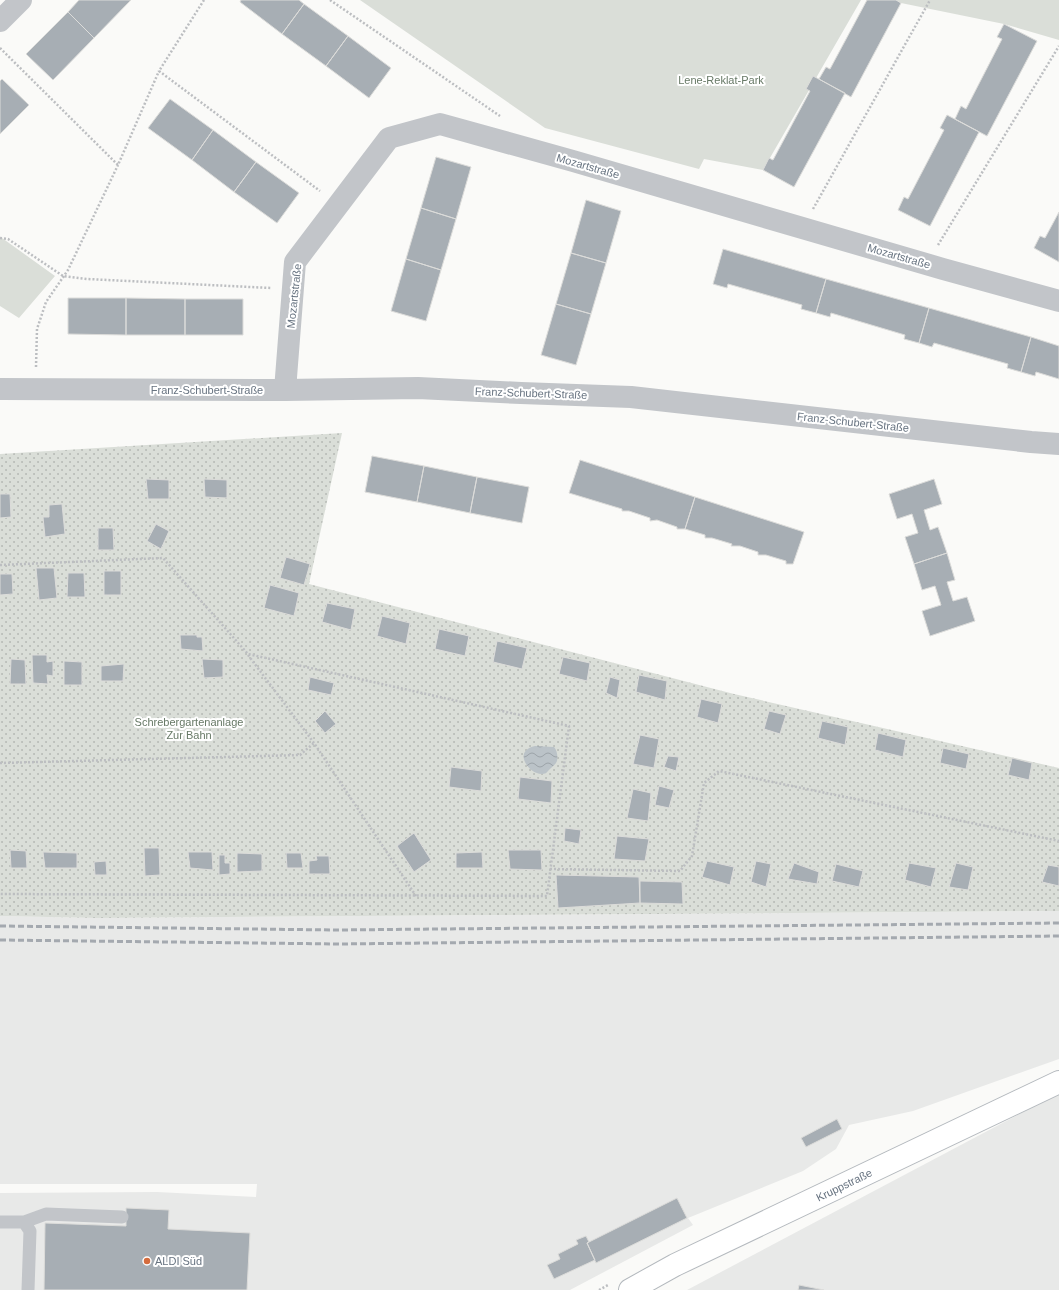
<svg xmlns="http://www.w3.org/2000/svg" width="1059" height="1290" viewBox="0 0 1059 1290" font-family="Helvetica,sans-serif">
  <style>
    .built { fill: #e8e9e8 }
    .grass { fill: url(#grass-dots) }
    .park { fill: #daded8 }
    .water { fill: url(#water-waves) }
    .building { fill: #a7aeb4; stroke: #dcdcda }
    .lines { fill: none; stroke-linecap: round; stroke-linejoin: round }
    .secondary-casing { stroke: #b4b9be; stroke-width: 24 }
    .path { stroke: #bcbec1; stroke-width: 2.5; stroke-dasharray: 2 2; stroke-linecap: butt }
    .lane { stroke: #c2c5c9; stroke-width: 13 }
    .street { stroke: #c2c5c9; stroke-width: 22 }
    .secondary { stroke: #fff; stroke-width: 22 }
    .rail { stroke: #a4a9af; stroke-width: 3; stroke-dasharray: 6 3; stroke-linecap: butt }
    .poi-dot { fill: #d56c3d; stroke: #fff; stroke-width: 1.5 }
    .labels { text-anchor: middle; stroke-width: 4; stroke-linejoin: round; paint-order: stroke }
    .park-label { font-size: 11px; fill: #677966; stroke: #fff }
    .street-label { font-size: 11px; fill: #677380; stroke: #fff }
    .poi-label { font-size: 11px; fill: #677380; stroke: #fff; text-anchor: start }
  </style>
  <defs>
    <pattern id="grass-dots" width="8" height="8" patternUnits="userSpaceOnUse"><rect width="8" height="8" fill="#daded8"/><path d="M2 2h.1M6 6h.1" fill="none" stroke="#b5b8b4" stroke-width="1.8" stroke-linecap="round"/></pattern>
    <pattern id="water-waves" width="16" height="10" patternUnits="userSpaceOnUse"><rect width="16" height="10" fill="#bbc3c8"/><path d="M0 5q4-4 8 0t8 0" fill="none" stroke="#9ca3a8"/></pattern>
  </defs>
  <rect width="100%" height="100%" fill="#fafaf8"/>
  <path class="built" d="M1059 911V1059L913 1111 849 1125 836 1149 803 1171 688 1218 693 1225 570 1290H0V1193L157 1192 256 1197 257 1184H0V916L97 918Z
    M1059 1093V1290H687Z"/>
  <path class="grass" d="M342 433 309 584 734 694 1059 768V911L97 918 0 916V454Z"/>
  <path class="park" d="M360 0H861L763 170 704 159 699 169 545 128Z
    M896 0H1059V40L1004 24 901 3Z
    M2 238 55 276 19 318 0 306V239Z"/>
  <path class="water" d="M535 746 554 747C557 750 558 756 557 761 556 764 553 766 551 768 550 769 547 772 546 773 534 780 509 752 535 746Z"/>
  <path class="building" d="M79 0H131L94 38 68 12Z
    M241 0H299L304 4 282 34 240 2Z
    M867 0H896L901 3 851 97 819 79 826 67 830 69Z
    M304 4 348 36 326 66 282 34Z
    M68 12 94 38 53 80 26 54Z
    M1004 24 1037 41 987 136 955 119 961 106 966 109 1002 39 997 37Z
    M348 36 391 68 369 98 326 66Z
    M813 76 845 93 794 187 763 170 769 158 773 160 810 91 806 89Z
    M2 79 29 105 0 134V81Z
    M170 99 213 130 192 160 148 128Z
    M947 115 979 132 930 226 898 210 904 197 908 199 944 130 940 128Z
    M213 130 256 162 234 192 192 160Z
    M436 157 471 167 456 219 421 208Z
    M256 162 299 193 277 223 234 192Z
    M586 200 621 211 606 263 571 253Z
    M421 208 456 219 441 270 406 259Z
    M1059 212V262L1034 248 1040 236 1045 238Z
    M723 249 826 279 816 313 801 309 802 305 728 284 727 288 713 284Z
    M571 253 606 263 591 314 556 304Z
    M406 259 441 270 426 321 391 311Z
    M826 279 929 308 919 343 904 339 905 335 831 313 830 317 816 313Z
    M68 298H126V335L68 334Z
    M126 298 185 299V335H126Z
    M185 299H243V335H185Z
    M556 304 591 314 576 365 541 355Z
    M929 308 1031 337 1021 372 1007 368 1008 364 934 343 932 347 919 343Z
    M1031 337 1059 346V379L1036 372 1035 376 1021 372Z
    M372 456 424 466 417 502 365 492Z
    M580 460 695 497 685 529H677V527L657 520 650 521V518L629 511H622V509L569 493Z
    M424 466 477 477 470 513 417 502Z
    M477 477 529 487 522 523 470 513Z
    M146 479 169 480V499H148Z
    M204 479 227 480V498L205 497Z
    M934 479 942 504 924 510 930 530 938 527 947 553 914 564 905 537 918 533 912 514 897 519 889 494Z
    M0 494H10L11 517 0 518Z
    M695 497 804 532 793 564H786V561L766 555H758V552L740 546H731L732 544 712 538H705V535L685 529Z
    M62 504 65 534 45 537 43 517H49V505Z
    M156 524 169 531 161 549 147 541Z
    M98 528H113L114 550H98Z
    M947 553 955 580 947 582 953 601 967 597 975 621 930 636 922 611 941 605 935 586 922 590 914 564Z
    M286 557 310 564 304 585 280 578Z
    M36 568H54L57 598 39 600Z
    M104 571H121V595H104Z
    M68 573H84L85 597H67Z
    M0 574H12L13 594 0 595Z
    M270 585 299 593 294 616 264 608Z
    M327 603 355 609 351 630 322 622Z
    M382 616 410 623 406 644 377 636Z
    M439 629 469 636 465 656 435 649Z
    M180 635H197V637H202L203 651 181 649Z
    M497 641 527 648 522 669 493 662Z
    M32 655H47V662L53 661V676L47 675 48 684 33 683Z
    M563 657 590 663 587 681 559 674Z
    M11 659 25 660 26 684H10Z
    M202 659 223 660V677L204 678Z
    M64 661 82 662V685H64Z
    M124 664 123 681H101V666Z
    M639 675 667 681 665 700 636 692Z
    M310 677 334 683 331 695 308 690Z
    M610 677 620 680 617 698 606 693Z
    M701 699 722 704 718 723 697 717Z
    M325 711 336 724 325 733 315 721Z
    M769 711 786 715 780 734 764 729Z
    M822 721 848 727 845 745 818 738Z
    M878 733 906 740 903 757 875 750Z
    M640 735 659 739 654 768 633 764Z
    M943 748 969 754 966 769 940 763Z
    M668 756 679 757 676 771 664 767Z
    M1012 758 1032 763 1029 780 1008 775Z
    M451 767 482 771 481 791 449 787Z
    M520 777 552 781 551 803 518 799Z
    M659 786 674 790 669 808 655 805Z
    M633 789 651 793 648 821 627 818Z
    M565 828 581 830 579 844 564 841Z
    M414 833 431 860 414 872 397 846Z
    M617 836 649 839 645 861 614 859Z
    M144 848H159L160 875 145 876Z
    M10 850 26 851 27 868H11Z
    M508 850H541L542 870 510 869Z
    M43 852 77 853V868H45Z
    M188 852H212L213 870 190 868Z
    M482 852 483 868H456V853Z
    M237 853 262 854V871L237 872Z
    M286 853H301L303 868H287Z
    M219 855H225V863H230V874L219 875Z
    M316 856H329L330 874H309V861L317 860Z
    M106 861 107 875H95L94 862Z
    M707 861 734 867 730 885 702 877Z
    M756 861 771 864 766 887 751 882Z
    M794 863 819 872 817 884 788 879Z
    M909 863 936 868 931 887 905 880Z
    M956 863 973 867 968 890 949 887Z
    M836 864 863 871 859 887 832 881Z
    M1048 865 1059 867V886L1042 882Z
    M556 875 639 877 640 903 558 908Z
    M640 881 682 882 683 904 640 903Z
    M837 1119 842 1129 806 1147 801 1138Z
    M677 1198 687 1218 596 1263 587 1243Z
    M126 1208 169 1210 168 1229 250 1233 247 1290H44L45 1223 126 1226Z
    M586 1236 589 1242 587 1243 595 1260 554 1279 547 1265 560 1259 558 1254 578 1244 576 1240Z
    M799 1285 824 1290H798Z"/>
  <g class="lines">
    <g class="secondary-casing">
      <path id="secondary" d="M630 1290 675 1265 1059 1082"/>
    </g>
    <path class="path" d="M204 0 159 71 320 191
      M330 0 500 116
      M0 48 118 165 159 71
      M813 209 930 0
      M0 238 8 239 63 276 87 279 271 288
      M938 245 1059 46
      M36 367 37 329 46 302 68 270 118 165
      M0 565 163 558 248 654 569 726 547 896 0 894
      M248 655 314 743 416 896
      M0 763 300 755 314 743
      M550 869 680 871 692 856 704 783 719 771 1059 841
      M599 1290 608 1285"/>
    <path class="lane" d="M0 1222H24L30 1231 28 1290
      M24 1222 46 1214 122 1217"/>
    <path class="street" d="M0 21 21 0
      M0 389 285 390 418 388 521 393 631 397 1031 442 1059 444
      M285 390 295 262 389 138 440 124 573 161 943 269 1059 301"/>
    <use href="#secondary" class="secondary"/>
    <path class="rail" d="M0 926 337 930 1059 923
      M0 940 339 944 1059 936"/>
  </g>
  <circle class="poi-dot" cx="147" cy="1261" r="4"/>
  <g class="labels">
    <g class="park-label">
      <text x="721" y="84">Lene-Reklat-Park</text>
      <text x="189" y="726">Schrebergartenanlage<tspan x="189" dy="13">Zur Bahn</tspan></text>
    </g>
    <g class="street-label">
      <text transform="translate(588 166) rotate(16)" y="4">Mozartstraße</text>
      <text transform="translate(899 256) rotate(16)" y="4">Mozartstraße</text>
      <text transform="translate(294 296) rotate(-84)" y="4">Mozartstraße</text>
      <text x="207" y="394">Franz-Schubert-Straße</text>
      <text transform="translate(531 393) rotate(2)" y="4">Franz-Schubert-Straße</text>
      <text transform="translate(853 422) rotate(6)" y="4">Franz-Schubert-Straße</text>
      <text transform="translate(844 1185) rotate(-26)" y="4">Kruppstraße</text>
    </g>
    <g class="poi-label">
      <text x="155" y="1265">ALDI Süd</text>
    </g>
  </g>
</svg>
